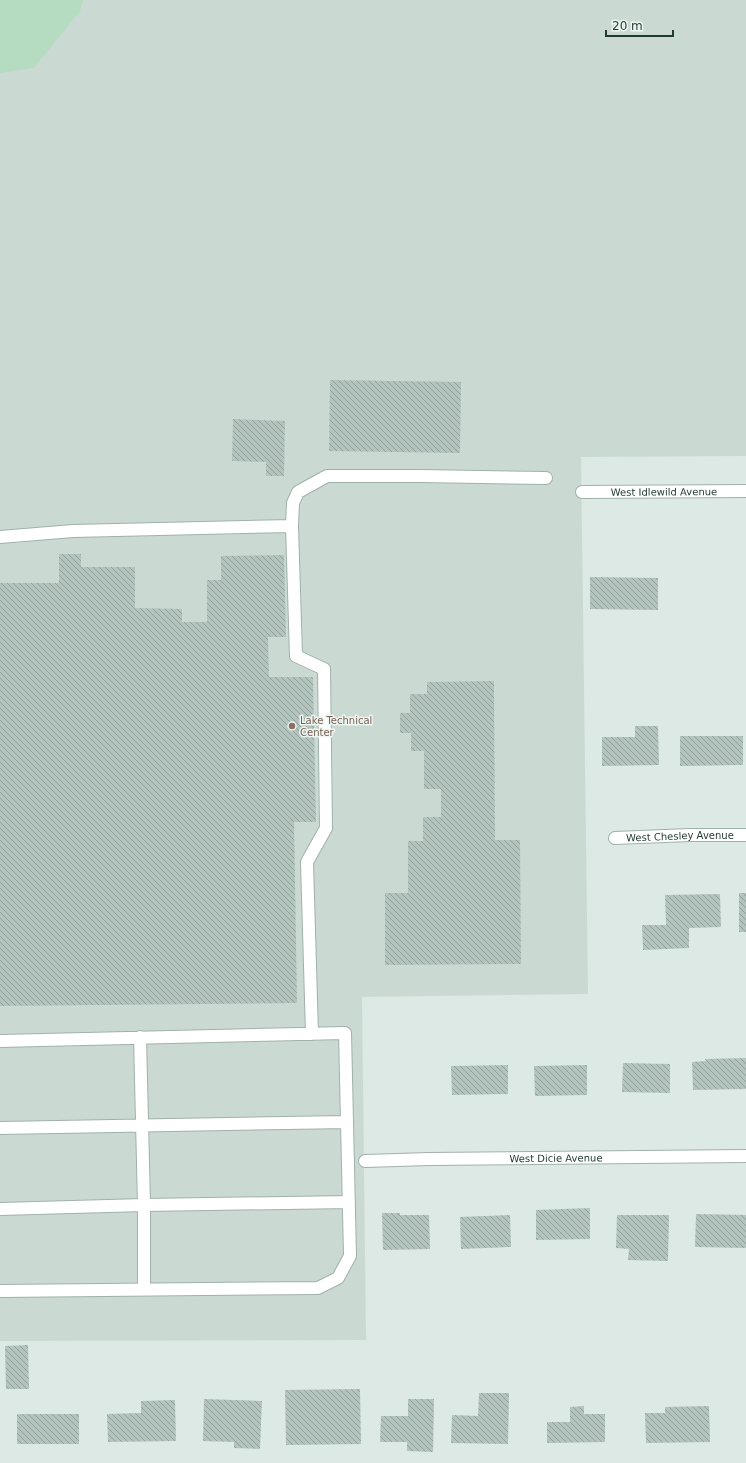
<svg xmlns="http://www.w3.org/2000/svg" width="746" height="1463" viewBox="0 0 746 1463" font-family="'DejaVu Sans',sans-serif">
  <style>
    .built { fill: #cbd9d3 }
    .pitch { fill: #b5dbc1 }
    .building { fill: url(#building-back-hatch) }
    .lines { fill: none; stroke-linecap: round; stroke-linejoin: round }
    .service-casing { stroke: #a0b1ab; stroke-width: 14 }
    .minor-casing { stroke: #a0b1ab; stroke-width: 14 }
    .service { stroke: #fff; stroke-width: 12 }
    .minor { stroke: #fff; stroke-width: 12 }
    .education-dot { fill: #8d6e63; stroke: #edf6f2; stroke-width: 1.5 }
    .labels { text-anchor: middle; stroke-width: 3; stroke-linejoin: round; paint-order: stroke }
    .street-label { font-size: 10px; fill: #1f3933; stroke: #edf6f2 }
    .education-label { font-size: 10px; fill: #785e54; stroke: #edf6f2; text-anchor: start }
  </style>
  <defs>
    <pattern id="building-back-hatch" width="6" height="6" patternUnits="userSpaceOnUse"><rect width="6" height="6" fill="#b2c4bd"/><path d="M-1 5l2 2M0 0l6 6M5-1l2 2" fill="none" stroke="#90a09a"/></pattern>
  </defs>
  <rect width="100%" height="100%" fill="#dde9e4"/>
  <path class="built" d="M0 0H746V456L581 457 588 994 362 997 366 1340 0 1341Z"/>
  <path class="pitch" d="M0 0H83L80 11 34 68 0 73Z"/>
  <path class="building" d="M330 380 461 382 460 453 329 451Z
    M233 419 285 421 284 476H266V462L232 461Z
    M59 554H81V567H135V608L182 609V622H207V580H221V556L284 555 286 637H268L269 677H313L316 822H294L297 1003 0 1006V583H59Z
    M590 577 658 578V610L590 609Z
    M494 681 495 840H520L521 964 385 965V893H408V841H423V817H441V789H424V751H411V733H400V713H410V694H427V682Z
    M635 726H658L659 765 602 766V737H635Z
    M680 736H743V765L680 766Z
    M739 893H746V932H739Z
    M720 894 721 927 689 928V948L643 950 642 925H666L665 895Z
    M746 1058V1089L693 1090 692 1062 706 1061 705 1059Z
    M623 1063 670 1064V1093L622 1092Z
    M508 1065V1094L452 1095 451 1066Z
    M587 1065V1095L535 1096 534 1066Z
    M590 1208V1239L536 1240V1210Z
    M382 1213H400V1215H429L430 1249 383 1250Z
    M696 1214 746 1215V1248L695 1247Z
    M510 1215 511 1247 461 1249 460 1217Z
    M617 1215H669L668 1261 628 1260 629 1249 616 1248Z
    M28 1345 29 1389H6L5 1346Z
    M360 1389 361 1444 286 1445 285 1390Z
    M479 1393H509L508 1444 451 1443 452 1415 478 1416Z
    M204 1399 262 1401 260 1449 234 1448V1442L203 1441Z
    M408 1399H434L433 1452 407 1451V1442H380L381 1416H408Z
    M175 1400 176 1441 108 1442 107 1414 141 1413V1401Z
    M584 1406V1414H605V1442L547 1443V1422H570V1407Z
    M709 1406 710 1442 646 1443 645 1413H665V1407Z
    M17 1414H79V1444H17Z"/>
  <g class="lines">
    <g class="service-casing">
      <path id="service" d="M292 526 296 656 324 669 326 828 307 862 312 1034
        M0 537 73 531 292 526 293 503 298 492 327 476H421L546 478
        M140 1037 144 1205V1290
        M0 1041 345 1033 350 1256 338 1278 318 1288 0 1291
        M0 1128 347 1122
        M0 1209 144 1205 349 1202"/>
    </g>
    <g class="minor-casing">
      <g id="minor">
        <path id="s1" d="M582 492 746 491"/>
        <path id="s2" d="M615 838 690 835H746"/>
        <path id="s3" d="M365 1161 429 1159 746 1156"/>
      </g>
    </g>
    <use href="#service" class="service"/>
    <use href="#minor" class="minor"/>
  </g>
  <circle class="education-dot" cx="292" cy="726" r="4"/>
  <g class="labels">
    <g class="street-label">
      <text dy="4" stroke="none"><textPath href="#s1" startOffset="82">West Idlewild Avenue</textPath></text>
      <text dy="4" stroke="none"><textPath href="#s2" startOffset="65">West Chesley Avenue</textPath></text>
      <text dy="4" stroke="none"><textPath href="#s3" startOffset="191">West Dicie Avenue</textPath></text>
    </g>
    <g class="education-label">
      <text x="300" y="724">Lake Technical<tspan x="300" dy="12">Center</tspan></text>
    </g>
  </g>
  <path d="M606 30v6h67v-6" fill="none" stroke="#1f3933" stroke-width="2"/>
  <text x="612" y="30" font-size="12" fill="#1f3933" stroke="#edf6f2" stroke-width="3" paint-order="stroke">20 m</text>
</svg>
